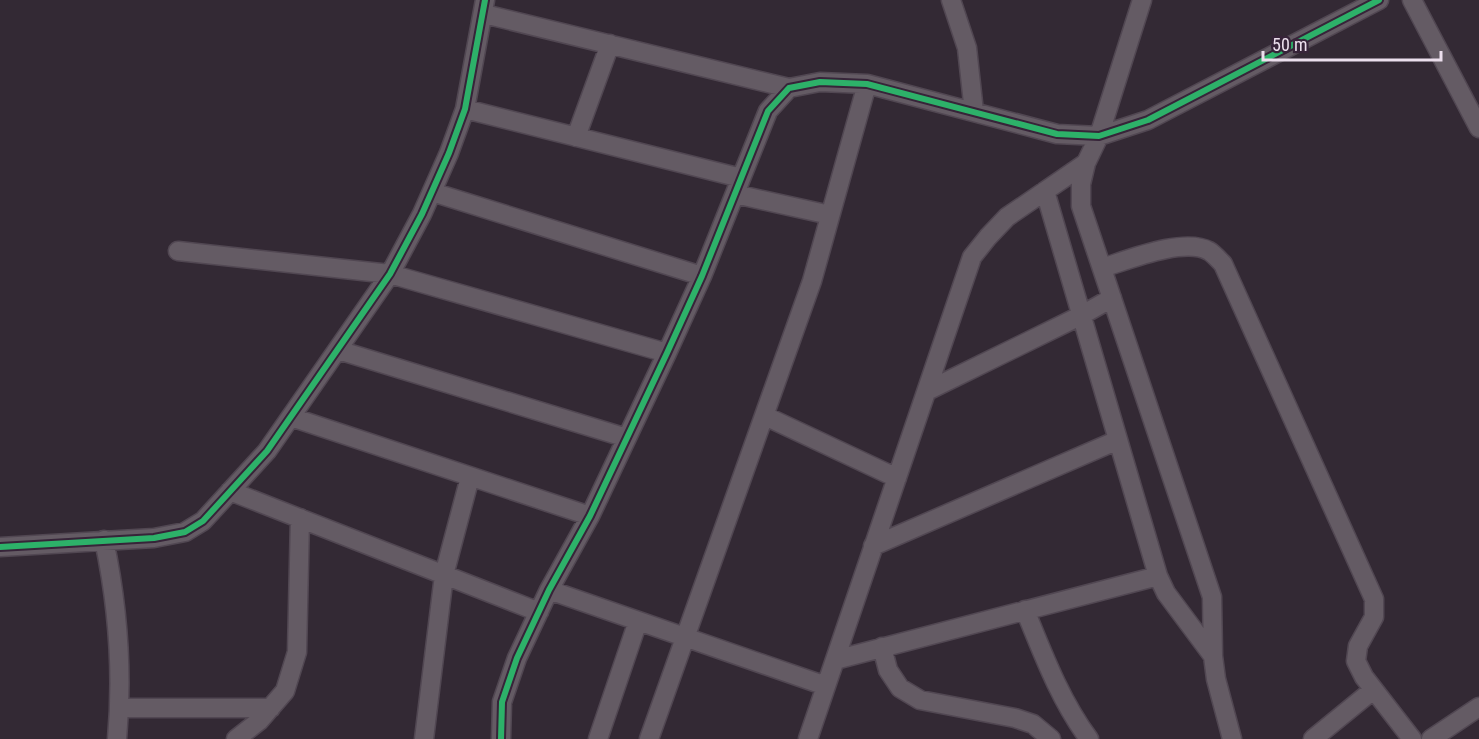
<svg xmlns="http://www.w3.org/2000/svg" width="1479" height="739" viewBox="0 0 1479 739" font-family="'Roboto Condensed',sans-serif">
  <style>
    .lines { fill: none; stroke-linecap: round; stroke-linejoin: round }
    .street-casing { stroke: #514752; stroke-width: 21 }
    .street { stroke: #645b64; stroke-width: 18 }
    .cycleway-casing { stroke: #372439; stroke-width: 10 }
    .cycleway { stroke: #2db169; stroke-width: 6 }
  </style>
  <rect width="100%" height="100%" fill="#332934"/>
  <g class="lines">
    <g class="street-casing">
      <path id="street" d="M951 0 967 48 974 112
        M1142 0 1099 136 1086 163 1081 184V206L1212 597 1213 656 1216 679 1232 739
        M1412 0 1479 128
        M484 14 789 88
        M465 109 741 178
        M576 137 610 44
        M1045 191 1158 576 1166 593 1213 656
        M432 192 702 276
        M735 194 830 215
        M178 251 390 274 667 353
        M1102 268C1128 260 1184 237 1209 251 1214 254 1219 260 1223 264L1374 599V617L1358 646 1356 661 1364 677 1412 739
        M338 350 627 438
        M927 391 1082 315 1112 298
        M765 416 897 478
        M291 417 590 516
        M230 491 539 612
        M104 540C118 606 123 672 117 739
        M873 546 1118 440
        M0 547 154 538 185 532 203 521 267 451 390 274 422 214 449 153 465 109 485 0
        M549 590 826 686
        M1025 610C1043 654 1060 700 1089 739
        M882 647 888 670 900 688 920 700 1015 718 1033 724 1051 739
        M835 660 1158 576
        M120 708H271
        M236 739 259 721 285 691 297 652 300 518
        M424 739 444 575 470 477
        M501 739 502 702 517 658 549 590 590 516 667 353 702 276 768 111 789 88 820 82 867 84 1057 134 1099 136 1148 120 1379 0
        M598 739 638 621
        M649 739 812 281 867 84
        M808 739 972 257 988 237 1007 217 1086 163
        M1313 739 1373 690
        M1431 739 1479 707"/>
    </g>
    <use href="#street" class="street"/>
    <g class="cycleway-casing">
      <path id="cycleway" d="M0 547 154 538 185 532 203 521 267 451 390 274 422 214 449 153 465 109 485 0
        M501 739 502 702 517 658 549 590 590 516 667 353 702 276 768 111 789 88 820 82 867 84 1057 134 1099 136 1148 120 1379 0"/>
    </g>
    <use href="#cycleway" class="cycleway"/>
  </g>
  <path d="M1263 51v9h178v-9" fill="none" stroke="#ecdfed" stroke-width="3"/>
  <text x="1272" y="51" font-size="18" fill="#ecdfed" stroke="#372439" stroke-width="4.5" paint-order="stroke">50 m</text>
</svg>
